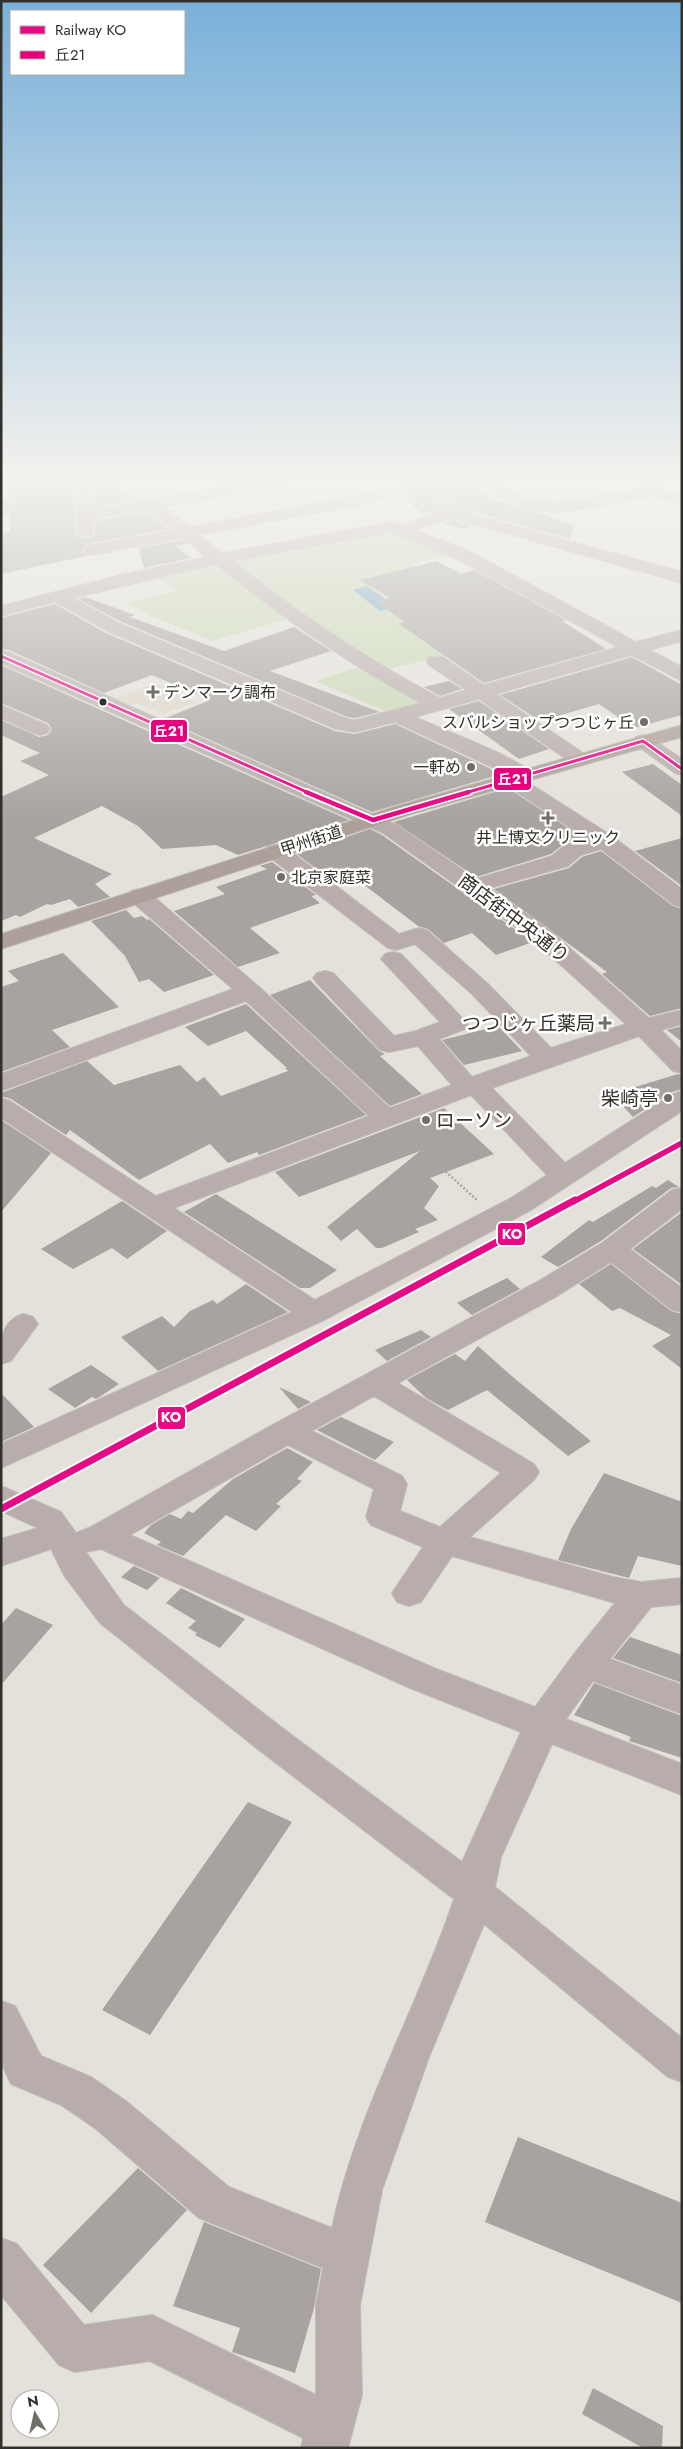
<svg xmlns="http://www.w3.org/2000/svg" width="683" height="2449" viewBox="0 0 683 2449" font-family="Jost,'Noto Sans JP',sans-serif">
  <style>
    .medical { fill: #ded5c7 }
    .green { fill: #c9d7b4 }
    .water { fill: #72a9c5 }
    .building { fill: #a8a39f }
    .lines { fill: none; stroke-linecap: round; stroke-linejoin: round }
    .minor-casing { stroke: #c0bdb8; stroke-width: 2 }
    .highway-casing { stroke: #c0bdb8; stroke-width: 2 }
    .path { stroke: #aea6a3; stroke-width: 2.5; stroke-dasharray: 2 2; stroke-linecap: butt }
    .minor { fill: #b8adaa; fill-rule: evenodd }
    .highway { fill: #ad9f99; fill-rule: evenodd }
    .bus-1-far1-casing { stroke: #fff; stroke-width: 5.5 }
    .bus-1-casing { stroke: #fff; stroke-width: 8 }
    .bus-1-far1 { stroke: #e5007d; stroke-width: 3 }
    .bus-1 { stroke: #e5007d; stroke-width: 4.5 }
    .rail-1-far1-casing { stroke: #fff; stroke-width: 9 }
    .rail-1-casing { stroke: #fff; stroke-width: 11 }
    .rail-1-far1 { stroke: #e50b84; stroke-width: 5.5 }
    .rail-1 { stroke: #e50b84; stroke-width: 7 }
    .poi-dot { fill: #706e68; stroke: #fff; stroke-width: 2 }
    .bus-dot { fill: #32302a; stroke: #fff; stroke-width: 2 }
    .labels { text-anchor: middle; stroke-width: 5; stroke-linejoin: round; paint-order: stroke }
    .far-poi-label { font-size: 16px; fill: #32302a; stroke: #fff; text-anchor: start }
    .far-street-label { font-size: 16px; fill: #32302a; stroke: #fff }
    .street-label { font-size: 19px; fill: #32302a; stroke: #fff }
    .poi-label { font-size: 19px; fill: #32302a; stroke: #fff; text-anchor: end }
    .line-badge { stroke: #fff; stroke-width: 2 }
    .badge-label { font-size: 14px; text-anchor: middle; font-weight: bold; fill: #fff }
  </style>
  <rect width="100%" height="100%" fill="#e4e1da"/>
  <path class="medical" d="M155 683 195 702 163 714 137 703 126 707 112 700Z"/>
  <path class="green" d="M389 529 451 554 410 565 524 636 389 669 282 604 223 562Z
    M214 561 291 618 212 641 149 615 127 603 177 591 153 574Z
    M362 666 424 703 387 712 315 681Z"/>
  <path class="water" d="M367 586 396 607 380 611 353 590Z"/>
  <path class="building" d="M8 482H74L75 533 79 538 93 537 95 533V521L147 512 169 529 86 544 82 551 86 556 1 574V533L10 532 9 515 12 505 9 500Z
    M94 482H114L135 500 95 508Z
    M424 482H426L441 509 423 515 405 498 413 497 401 485Z
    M446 482H467L497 500 574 525 570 539 460 508Z
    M452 520 473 526 463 529 444 523Z
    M182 540 187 544 176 546 191 558 144 568 139 548Z
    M437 561 461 574 474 570 566 620 562 621 606 649 484 683 399 624 405 622 376 602 390 598 360 580Z
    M85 597 135 615 130 617 224 651 294 627 331 651 270 671 380 712 355 718 347 717 120 621 78 599Z
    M55 604 106 633 335 731 355 734 395 724 489 768 498 775 372 812 163 719 210 700 152 675 104 693 9 650 1 649V618Z
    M632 657 682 685V715L634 728 599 704 540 721 500 695Z
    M1 665 141 728 349 820 238 855 216 845 162 849 138 826 102 806 34 838 112 874 95 884 110 897 78 907 70 899 51 905 47 904 20 917 16 915 1 921V797L49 775 20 761 40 753 1 735V720L39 737 48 735 52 729 48 723 1 703Z
    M449 681 462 689 440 696 424 687Z
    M479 701 549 749 519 759 449 709Z
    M653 764 682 785V816L622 772Z
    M508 788 583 838 565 843 551 854 476 877 394 822Z
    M370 829 382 835 533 942 496 955 472 933 444 943 428 929 418 926 359 881 340 887 297 854Z
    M682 838V886L635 851Z
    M601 851 673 906 682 909V1008L650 1016 602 974 607 972 494 889 569 868 582 857Z
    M272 862 316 895 311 896 320 903 250 928 280 953 238 967 174 911 225 894 216 887 267 869 260 866Z
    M126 910 134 918 142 916 147 920 149 919 214 975 164 992 149 979 139 982 125 956 91 921Z
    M63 953 119 1007 52 1030 70 1047 1 1072V987L19 981 8 971Z
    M310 980 379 1051 385 1054 380 1056 422 1094 390 1106 270 995Z
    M246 1004 366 1115 259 1155 257 1152 228 1163 210 1144 139 1180 70 1130 66 1135 11 1099 1 1096V1093L87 1061 114 1085 180 1065 197 1082 204 1077 221 1096 288 1071 285 1068H287L246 1031 208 1046 185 1027Z
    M498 1026 522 1051 464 1065 442 1040Z
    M682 1026V1042L667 1030Z
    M678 1074 682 1075V1089L672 1092 633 1117 612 1094Z
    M444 1108 494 1154 430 1178 439 1186 424 1208 438 1220 415 1229 419 1232 382 1248H376L357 1229 341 1241 327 1227 420 1151 299 1197 275 1172Z
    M1 1120 51 1153 1 1212Z
    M668 1180 679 1187 671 1188 601 1241 558 1267 541 1257 589 1220 593 1222 652 1186 656 1188Z
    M216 1194 308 1252 337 1270 310 1288H300L184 1212Z
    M122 1201 167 1231 127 1259 112 1248 73 1269 41 1249Z
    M682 1212V1285L633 1249Z
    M611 1264 671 1311 682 1314V1369L652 1346 671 1335 620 1308 612 1311 579 1284Z
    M507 1278 520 1289 472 1315 457 1303Z
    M246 1284 288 1312 158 1371 121 1337 162 1316 174 1327 190 1311 213 1300 217 1304Z
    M421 1330 431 1337 387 1361 375 1350Z
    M478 1346 514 1378 591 1441 568 1456 487 1390 448 1410 426 1398 407 1380 455 1354 465 1361Z
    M91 1365 119 1384 101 1396 96 1399 92 1397 75 1408 48 1389Z
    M279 1387 311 1402 298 1409Z
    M1 1393 34 1427 1 1442Z
    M341 1417 394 1442 375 1460 317 1430Z
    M287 1448 313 1462 297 1479 302 1481 276 1504 281 1506 256 1531 226 1515 183 1556 157 1545 161 1542 144 1533 151 1525 170 1514 181 1519 188 1511 193 1513 233 1479Z
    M604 1473 682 1502V1566L638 1556 629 1578 558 1560 571 1529Z
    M134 1566 160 1578 147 1590 121 1577Z
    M181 1588 245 1619 220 1648 195 1635 197 1633 188 1628 196 1621 166 1603Z
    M16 1608 53 1625 1 1685V1625Z
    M630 1637 682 1655V1683L613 1658Z
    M594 1683 682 1716V1758L629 1741 631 1737 574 1715Z
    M248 1802 292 1822 150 2035 102 2010Z
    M518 2137 682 2203V2303L485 2222Z
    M138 2168 187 2210 91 2313 43 2265Z
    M204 2222 321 2269 314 2308 295 2373 232 2352 240 2328 173 2306Z
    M593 2388 663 2426 662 2448H643L582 2414Z"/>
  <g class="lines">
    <g class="minor-casing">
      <path id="minor" d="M76 482H92L93 510 249 482H285L278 487 164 507 189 527 375 492 383 497 375 502 199 535 223 553 392 522 401 525 444 510 428 482H444L459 509 468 513 682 572V583L452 518 415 530 471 552 636 642 682 630V641L650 650 682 667V681L632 655 496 694 586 755 589 759 586 763 579 765 572 763 479 699 415 717C437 727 524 760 534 775L531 779 526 781 612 836 682 889V907L674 905 601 849 581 855 568 866 490 888 547 928 649 1018 682 1010V1024L661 1030 682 1051V1073L673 1071 639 1036 492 1088 565 1163 673 1094 682 1091V1111L531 1210 324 1320 1 1468V1444L292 1312 1 1118V1098L10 1101 156 1196 369 1116 246 1001 1 1091V1074L233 989 131 901 128 896 131 891 139 889 147 891 258 986 390 1108 452 1085 418 1046 389 1052 380 1050 317 983 313 978 317 973 325 971 333 973 394 1036 416 1031 440 1022 381 959 385 954 393 952 401 954 468 1024 465 1029 439 1039 472 1077 531 1056 472 994 415 944 396 950 388 948 268 856 265 851 268 846 276 845 284 846 399 934 419 928 427 930 488 984 551 1048 626 1024 531 938 383 833 1 663V651L8 652 397 825 476 879 552 856 565 845 587 839 503 783 500 779 503 775 507 774 395 722 355 732 336 729 107 631 55 602 1 616V606L125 574 206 557 183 538 92 555 86 554 84 550 86 546 173 530 148 510 93 519V533L91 536H79L77 533ZM391 532 459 560 618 647 484 685 443 657H429L427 661 429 665 466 690 440 698C366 659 298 613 233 561ZM216 564C281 617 348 664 421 703L355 720 347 719 119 623 73 598ZM471 1095 547 1175 511 1198 315 1300 174 1208Z
        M477 482H496L524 498 551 502 570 501 653 486 682 495V505L652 496 570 511 551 512 514 505Z
        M1 500 8 502 10 505 9 513 1 518Z
        M1 705 47 725 50 729 47 733 40 735 33 733 1 718Z
        M643 735 650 737 682 759V775L675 773 636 745 633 741 636 737Z
        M682 1188V1209L630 1249 682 1288V1312L672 1310 611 1262 557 1296 398 1383 534 1464 539 1472 534 1480 470 1537 613 1577 641 1582 682 1578V1604L651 1607 610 1659 682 1685V1714L593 1681 566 1719 682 1764V1795L552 1744 501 1857 495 1887 682 2038V2082L668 2077 484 1924 429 2057 382 2190 360 2305 362 2395 348 2448H301L303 2438 150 2361 75 2372 59 2365 1 2295V2238L17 2244 84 2325 152 2315 316 2395V2305L323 2268 199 2218 96 2129 61 2105 11 2084 1 2062V2001L15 2006 41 2056 91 2077 126 2101 229 2187 332 2228C356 2113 417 2010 454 1899L259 1750 100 1623 65 1577 51 1549 1 1566V1539L38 1528 1 1511V1486L61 1512 76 1533 91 1527 276 1423 537 1282 602 1243 672 1190ZM374 1396 501 1473 440 1527 400 1511 407 1484 402 1476 312 1431ZM288 1445 374 1489 366 1517 371 1525 423 1547 392 1593 397 1602 409 1606 421 1602 452 1556 615 1603 574 1654 535 1707 434 1668 130 1535ZM101 1549 410 1688 521 1732 462 1862 285 1730 124 1605 86 1552Z
        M23 1314 33 1317 38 1324 11 1361 1 1364C1 1343 0 1321 23 1314Z"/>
    </g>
    <g class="highway-casing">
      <path id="highway" d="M682 725V737L411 814 1 949V934L397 806Z"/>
    </g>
    <path class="path" d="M404 1134 477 1200"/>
    <use href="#minor" class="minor"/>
    <use href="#highway" class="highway"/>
    <g class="bus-1-far1-casing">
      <path id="bus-1-far1" d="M1 656 309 793
        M465 793 643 741 682 769"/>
    </g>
    <g class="bus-1-casing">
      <path id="bus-1" d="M306 792 373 820 469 792"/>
    </g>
    <use href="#bus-1-far1" class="bus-1-far1"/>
    <use href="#bus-1" class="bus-1"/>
    <g class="rail-1-far1-casing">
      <path id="rail-1-far1" d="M573 1202 682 1143"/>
    </g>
    <g class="rail-1-casing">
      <path id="rail-1" d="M1 1509 575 1200"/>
    </g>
    <use href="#rail-1-far1" class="rail-1-far1"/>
    <use href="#rail-1" class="rail-1"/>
  </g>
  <linearGradient id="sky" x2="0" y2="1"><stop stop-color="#79b0da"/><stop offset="0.58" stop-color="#f3f2ee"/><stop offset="1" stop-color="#f3f2ee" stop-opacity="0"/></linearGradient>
  <rect width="683" height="825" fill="url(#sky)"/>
  <g class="poi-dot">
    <path d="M150.5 684.5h5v5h5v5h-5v5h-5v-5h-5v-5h5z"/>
    <circle cx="644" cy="722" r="5"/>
    <circle cx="471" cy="767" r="5"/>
    <path d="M545.5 810.5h5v5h5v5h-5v5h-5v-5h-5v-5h5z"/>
    <circle cx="281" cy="877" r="5"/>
    <path d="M602.5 1015.5h5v5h5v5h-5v5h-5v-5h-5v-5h5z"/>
    <circle cx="668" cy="1098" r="5"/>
    <circle cx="426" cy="1120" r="5"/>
  </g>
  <circle class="bus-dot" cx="103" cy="702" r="4.5"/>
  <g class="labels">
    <g class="far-poi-label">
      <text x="164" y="698">デンマーク調布</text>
      <text x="634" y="728" text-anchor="end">スバルショップつつじヶ丘</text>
      <text x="461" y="773" text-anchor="end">一軒め</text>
      <text x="548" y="843" text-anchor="middle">井上博文クリニック</text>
      <text x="291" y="883">北京家庭菜</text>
    </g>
    <g class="far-street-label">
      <text transform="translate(311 840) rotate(-18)" y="6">甲州街道</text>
    </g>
    <g class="street-label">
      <text transform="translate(514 918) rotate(37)" y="7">商店街中央通り</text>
    </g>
    <g class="poi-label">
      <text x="595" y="1030">つつじヶ丘薬局</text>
      <text x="658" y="1105">柴崎亭</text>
      <text x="436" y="1127" text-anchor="start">ローソン</text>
    </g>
  </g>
  <g class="line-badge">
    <rect x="150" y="719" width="38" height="24" rx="5" fill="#e5007d"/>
    <rect x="493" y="767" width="39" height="24" rx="5" fill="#e5007d"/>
    <rect x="497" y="1222" width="29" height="24" rx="5" fill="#e50b84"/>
    <rect x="157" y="1406" width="29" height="24" rx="5" fill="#e50b84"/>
  </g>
  <g class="badge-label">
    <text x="169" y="736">丘21</text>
    <text x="513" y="784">丘21</text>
    <text x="512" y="1239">KO</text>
    <text x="171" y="1422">KO</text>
  </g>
  <rect width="683" height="2449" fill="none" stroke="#32302a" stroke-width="5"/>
  <rect x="10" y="10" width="175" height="65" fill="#ffffff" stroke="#adacaa"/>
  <rect x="20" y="26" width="25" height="8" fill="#e50b84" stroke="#adacaa"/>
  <text x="55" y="35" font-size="15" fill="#32302a">Railway KO</text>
  <rect x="20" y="51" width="25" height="8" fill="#e5007d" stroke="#adacaa"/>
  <text x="55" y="60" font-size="15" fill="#32302a">丘21</text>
  <g transform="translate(35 2414) rotate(351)"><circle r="24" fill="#ffffff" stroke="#adacaa"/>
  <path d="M0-4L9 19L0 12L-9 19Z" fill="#706e68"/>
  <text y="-8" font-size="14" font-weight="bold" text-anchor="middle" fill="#32302a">N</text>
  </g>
</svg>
